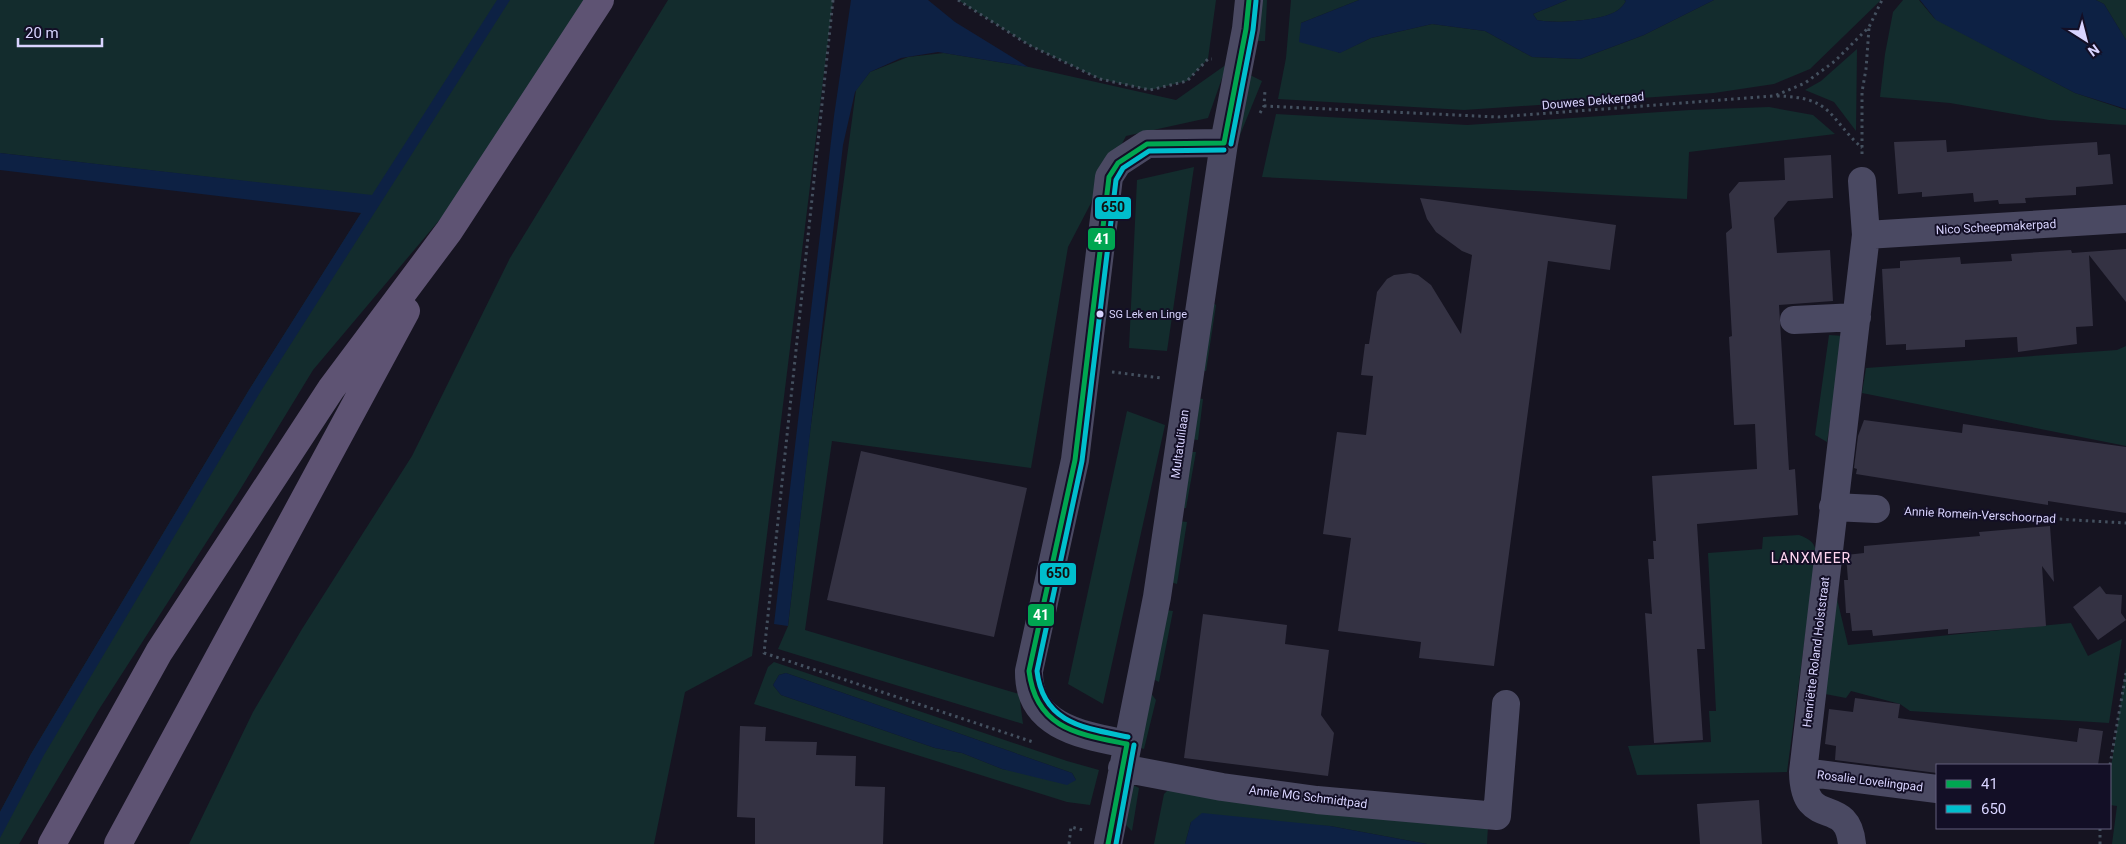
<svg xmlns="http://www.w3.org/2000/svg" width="2126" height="844" viewBox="0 0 2126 844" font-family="Roboto,sans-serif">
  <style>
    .green { fill: #132c2d; fill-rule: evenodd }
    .water { fill: #0d2144 }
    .building { fill: #343243 }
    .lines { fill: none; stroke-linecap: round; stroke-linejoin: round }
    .path { stroke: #44505f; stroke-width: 3; stroke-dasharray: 2.5 4; stroke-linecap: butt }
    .minor { stroke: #4a4962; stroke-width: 28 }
    .major { stroke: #5e5373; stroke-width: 28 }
    .bus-1-casing { stroke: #130f26; stroke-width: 9 }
    .bus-2-casing { stroke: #130f26; stroke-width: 9 }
    .bus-1 { stroke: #00a651; stroke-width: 5 }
    .bus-2 { stroke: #00becd; stroke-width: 5 }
    .bus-dot { fill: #d9d4ff; stroke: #130f26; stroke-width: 2 }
    .labels { text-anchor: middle; stroke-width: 4; stroke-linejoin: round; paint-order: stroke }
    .bus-label { font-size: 11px; fill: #d9d4ff; stroke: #130f26; text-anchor: start }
    .street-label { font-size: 12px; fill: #d9d4ff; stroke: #130f26 }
    .neighbourhood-label { font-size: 14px; letter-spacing: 1px; fill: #ffd6f0; stroke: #130f26 }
    .line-badge { stroke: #130f26; stroke-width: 2 }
    .badge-label { font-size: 14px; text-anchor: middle; font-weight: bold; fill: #fff }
    .pale-badge-label { font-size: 14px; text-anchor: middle; font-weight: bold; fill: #111 }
  </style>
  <rect width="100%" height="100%" fill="#161421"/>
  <path class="green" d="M0 0H584L458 198 313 370 238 493 98 711 19 844H0V812L31 754 249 390 372 196 0 153Z
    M668 0H833L752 656 685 692 654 844H189L253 712 302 629 412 456 510 258Z
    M958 0H1216L1208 59 1187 81 1150 90 1100 79 1029 45Z
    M1259 0H1267L1265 41H1254Z
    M1291 0H1359L1301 23 1339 53 1371 38 1432 24 1485 31 1532 57 1580 59 1644 35 1714 0H1881L1810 69 1774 84 1714 93 1464 110 1278 99 1286 58Z
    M1567 0H1624L1626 1C1624 4 1621 8 1618 10 1604 21 1555 24 1537 20L1533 14Z
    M1903 0H1919L1934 18 2075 93 2126 110V125L2049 120 1950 103 1880 97 1885 54 1893 12Z
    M2096 0H2126V40L2104 4Z
    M1857 49 1856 131 1834 102 1805 90 1821 81Z
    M944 53 1029 67 1176 100 1227 64 1208 118 1126 136 1068 247 1031 468 832 441 805 630 1019 694 1023 724 778 649 788 626 809 439 856 90 870 72 908 57Z
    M1250 75 1262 81 1240 135H1234Z
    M1769 107 1813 115 1835 134 1689 152 1687 199 1262 177 1276 114 1467 125 1690 110Z
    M1194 167 1167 351 1129 348 1137 180Z
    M1210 301 1216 305 1206 371 1197 370Z
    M1829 335 1844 336 1827 442 1815 435Z
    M2126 346V446L1862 393 1866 368 2117 350Z
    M1197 398 1203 399 1198 440 1189 439Z
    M1127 411 1165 425 1103 704 1068 684Z
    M1189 452H1196L1186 508H1179Z
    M1178 521 1187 522 1177 584 1167 581Z
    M1799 535C1810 539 1816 543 1816 555L1787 772 1637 775 1628 746 1711 742 1709 711H1716L1708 553 1762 549 1763 537Z
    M1834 586 1848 645 2071 623 2088 656 2122 639 2109 723 1910 711 1900 704 1851 691 1846 698 1825 694Z
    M1165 610 1173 611 1159 682 1153 679Z
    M774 662 1067 761 1099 770 1090 805 1067 802 754 704 768 667ZM786 673 1072 773 1076 780 1002 769 962 753 935 748 781 695 773 685 779 675Z
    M2126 667V844H2112L2117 806 2110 805V774Z
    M1150 692 1156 700 1144 749 1135 746Z
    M1131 784 1139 788 1132 831 1125 824Z
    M1170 788 1488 826 1487 844H1427L1330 826 1191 822 1185 844H1154L1164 794Z"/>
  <path class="water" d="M497 0H510L259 394 44 755 0 838V812L31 754 249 390 361 213 0 170V153L372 195Z
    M851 0H928L955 22 1028 67 938 52 901 58 870 72 855 92 843 145 788 626 774 624 834 116Z
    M1359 0H1567L1533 14 1537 20C1555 24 1603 21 1618 10 1621 8 1624 4 1626 1L1624 0H1714L1644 35 1580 59 1532 57 1485 31 1432 24 1371 38 1340 53 1299 42 1301 23Z
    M1920 0H2096L2104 4 2126 40V109L2075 93 1936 20Z
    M786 673 1072 773 1076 780 1067 785 1002 769 962 753 935 748 781 695 773 685 779 675Z
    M1202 813 1330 826 1427 844H1185L1191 822Z"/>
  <path class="building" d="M1946 140 1947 152 2097 142 2098 155 2110 154 2113 184 2076 187V195L2025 198 2026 203 1999 204 1998 200 1974 202 1973 193 1922 197V192L1898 194 1894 142Z
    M1831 155 1833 198 1788 201 1774 218 1777 253 1830 250 1833 301 1779 305 1789 470 1795 469 1798 515 1697 524 1705 649H1697L1703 740 1654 743 1645 613 1652 614 1648 559H1654L1653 541H1656L1652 476 1757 469 1755 424 1734 425 1729 337 1732 336 1726 233 1732 228 1729 194 1739 182 1785 180 1784 158Z
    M1420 198 1616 225 1610 270 1548 261 1494 666 1419 658 1421 642 1338 631 1351 538 1323 534 1337 432 1366 435 1373 376 1361 375 1365 344H1369L1377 292 1387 279 1394 275 1410 273 1418 275 1431 285 1461 334 1472 255 1462 251 1436 232 1427 219Z
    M2126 249V302L2089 255 2093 326 2076 327 2077 344 2018 352 2017 337 1965 340V347L1906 350V344L1886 345 1882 269 1900 268V261L1960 257 1961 264 2012 261 2011 254 2071 250 2072 253Z
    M1864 420 1962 433 1963 424 2126 447V513L2048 501V505L1856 474 1857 469 1854 468 1858 436Z
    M861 451 1027 488 994 637 827 600Z
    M2050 526 2054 582 2042 566 2046 626 1948 634V629L1873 636 1872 630 1852 631 1850 613H1846L1844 580H1848L1846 555 1864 553V546L1980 536 1979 532Z
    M2100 586 2106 594 2122 595 2121 613 2126 620 2098 640 2073 607Z
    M1203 614 1287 625 1285 644 1329 650 1321 715 1334 733 1328 776 1184 758Z
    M1855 698 1900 704 1898 718 1943 724 2077 742 2079 728 2103 731 2098 765H1937V773L1835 760 1836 746 1825 744 1829 709 1853 712Z
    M740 726 766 727 765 741 817 742 816 755 856 756 855 786 885 787 883 844H755V818L737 817Z
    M1759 800 1762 844H1700L1697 804Z"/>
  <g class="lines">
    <path class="path" d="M833 0 764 653 1033 742
      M958 0 1029 45 1100 79 1150 90 1187 81 1208 59H1212
      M1777 96C1833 97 1828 117 1862 148
      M1264 106 1498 117 1774 96 1805 83 1835 61 1869 27 1882 0
      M1260 113 1264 106 1265 90
      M1862 154V92L1866 69 1869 28
      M1112 372 1161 378
      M1904 510 2126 523
      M2110 765 2126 673
      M1069 844 1071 827 1083 830
      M2100 844V828"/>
    <path class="minor" d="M1866 235 2126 219
      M1794 320 1857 317
      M1833 507 1876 509
      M1127 744C1083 735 1028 727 1029 671L1075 460 1109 177 1118 163 1147 144 1224 143
      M1122 768 1222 787 1317 800 1497 816 1506 704
      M1803 772 1937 789
      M1108 844 1157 597 1224 143 1246 29 1249 0
      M1852 844C1847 793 1804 832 1803 772L1866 235 1862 181"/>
    <path class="major" d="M52 844 159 652 331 389 449 231 600 0
      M118 844 406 311"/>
    <g class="bus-1-casing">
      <path id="bus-1" d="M1224 143 1246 29 1249 0
        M1127 744C1078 734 1036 729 1029 671L1075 460 1109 177 1118 163 1147 144 1224 143
        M1108 844 1127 744"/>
    </g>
    <g class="bus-2-casing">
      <path id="bus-2" d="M1231 144 1253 30 1256 1
        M1128 737C1085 728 1043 724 1037 671L1082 461 1116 180 1123 168 1149 151 1224 150
        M1116 844 1134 745"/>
    </g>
    <use href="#bus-1" class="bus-1"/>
    <use href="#bus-2" class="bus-2"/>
  </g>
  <circle class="bus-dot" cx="1100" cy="314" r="4.5"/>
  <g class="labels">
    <g class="bus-label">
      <text x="1109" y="318">SG Lek en Linge</text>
    </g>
    <g class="street-label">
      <text transform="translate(1593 101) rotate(-5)" y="4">Douwes Dekkerpad</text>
      <text transform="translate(1996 227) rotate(-3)" y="4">Nico Scheepmakerpad</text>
      <text transform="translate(1180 444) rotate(-82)" y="4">Multatulilaan</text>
      <text transform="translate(1980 515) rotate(3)" y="4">Annie Romein-Verschoorpad</text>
      <text transform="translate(1816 652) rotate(-83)" y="4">Henriëtte Roland Holststraat</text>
      <text transform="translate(1870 781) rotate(7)" y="4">Rosalie Lovelingpad</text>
      <text transform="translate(1308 797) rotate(7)" y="4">Annie MG Schmidtpad</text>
    </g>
    <g class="neighbourhood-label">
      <text x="1811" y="563">LANXMEER</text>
    </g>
  </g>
  <g class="line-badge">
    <rect x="1094" y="196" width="38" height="24" rx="5" fill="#00becd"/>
    <rect x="1087" y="227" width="29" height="24" rx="5" fill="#00a651"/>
    <rect x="1039" y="562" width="38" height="24" rx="5" fill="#00becd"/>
    <rect x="1027" y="603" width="28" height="24" rx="5" fill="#00a651"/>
  </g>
  <g class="badge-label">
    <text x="1102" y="244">41</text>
    <text x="1041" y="620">41</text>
  </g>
  <g class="pale-badge-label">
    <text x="1113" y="212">650</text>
    <text x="1058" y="578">650</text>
  </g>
  <rect x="1936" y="764" width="175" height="65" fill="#130f26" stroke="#625e7d"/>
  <rect x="1946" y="780" width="25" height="8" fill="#00a651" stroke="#625e7d"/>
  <text x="1981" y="789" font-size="15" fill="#d9d4ff">41</text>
  <rect x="1946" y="805" width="25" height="8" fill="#00becd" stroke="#625e7d"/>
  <text x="1981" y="814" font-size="15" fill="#d9d4ff">650</text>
  <g transform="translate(2086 40) rotate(144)" stroke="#130f26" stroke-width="4" paint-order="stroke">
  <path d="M0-4L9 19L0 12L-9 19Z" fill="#d9d4ff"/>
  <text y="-8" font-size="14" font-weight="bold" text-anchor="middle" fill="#d9d4ff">N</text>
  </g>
  <path d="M18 38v8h84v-8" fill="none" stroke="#d9d4ff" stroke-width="2.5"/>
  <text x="25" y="38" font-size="15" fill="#d9d4ff" stroke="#130f26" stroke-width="4" paint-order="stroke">20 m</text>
</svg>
